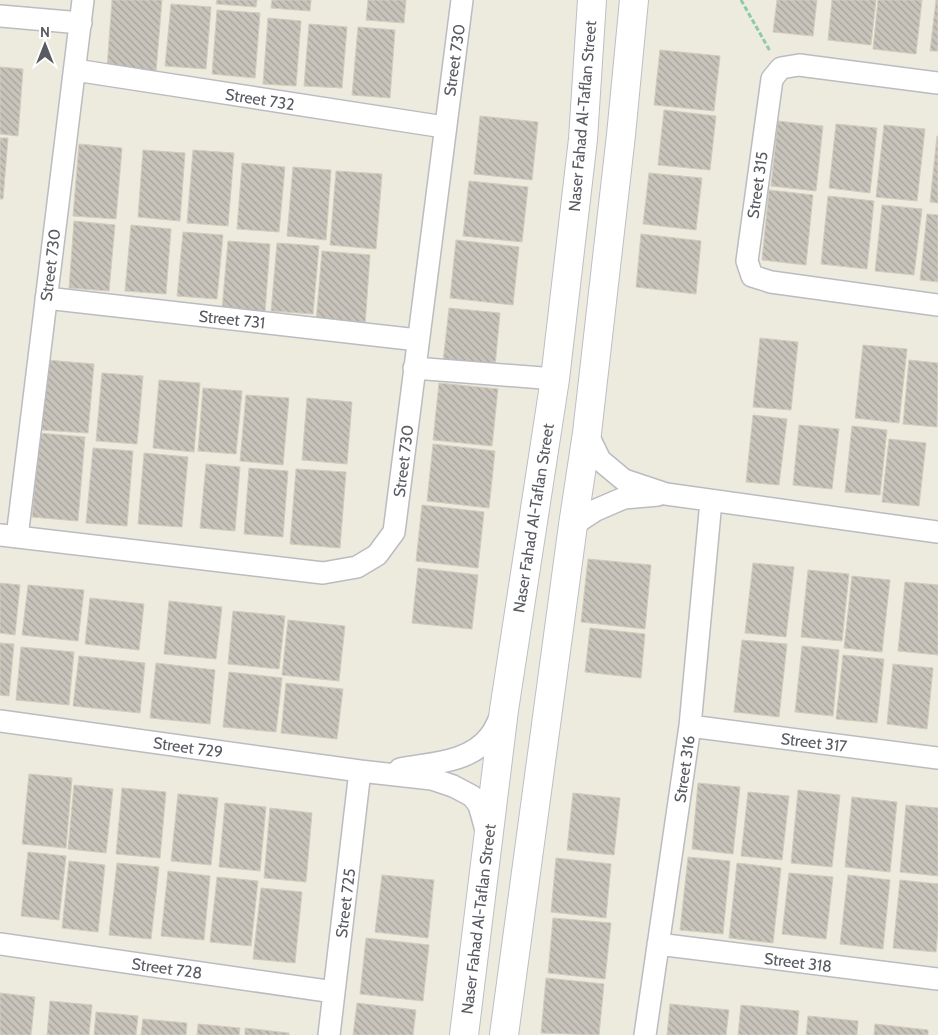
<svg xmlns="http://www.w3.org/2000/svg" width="938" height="1035" viewBox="0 0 938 1035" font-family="Cabin,sans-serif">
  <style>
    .building { fill: url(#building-back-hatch); stroke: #d2cdbc }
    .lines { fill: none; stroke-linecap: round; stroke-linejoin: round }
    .street-casing { stroke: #babcc2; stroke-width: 24 }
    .secondary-casing { stroke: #bbbfc7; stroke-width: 30 }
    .path { stroke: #90c9a5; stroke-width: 3; stroke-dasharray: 5 2.5; stroke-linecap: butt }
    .street { stroke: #fff; stroke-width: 21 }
    .secondary { stroke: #fff; stroke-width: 28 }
    .labels { text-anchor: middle; stroke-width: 4; stroke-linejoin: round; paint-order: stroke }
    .street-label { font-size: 16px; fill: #585b61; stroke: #fff }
  </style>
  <defs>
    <pattern id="building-back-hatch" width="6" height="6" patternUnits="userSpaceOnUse" patternTransform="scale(1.25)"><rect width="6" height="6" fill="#c8c4bb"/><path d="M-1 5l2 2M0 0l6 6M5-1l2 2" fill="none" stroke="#a5a29b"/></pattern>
  </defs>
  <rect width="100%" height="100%" fill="#edebde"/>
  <path class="building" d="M112 0H162L156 72 107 68Z
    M217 0H257L256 7 216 4Z
    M272 0H311L310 11 271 8Z
    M368 0H406L404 23 366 20Z
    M777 0H817L813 36 773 32Z
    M832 0H876L871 45 828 40Z
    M878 0H922L916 54 873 49Z
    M936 0H938V51H930Z
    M171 4 211 7 206 69 165 66Z
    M217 10 260 13 255 78 212 74Z
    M268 18 301 21 296 86 263 84Z
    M309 24 347 27 342 88 304 86Z
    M358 27 395 30 390 98 352 95Z
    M660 50 720 56 714 111 654 105Z
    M0 67 23 69 18 136 0 134Z
    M664 110 716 116 710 170 658 165Z
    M480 116 538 122 532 180 474 174Z
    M778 121 823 126 816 191 771 186Z
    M836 124 877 128 870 193 829 188Z
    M884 125 925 129 917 201 876 197Z
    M937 136H938V203L930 202Z
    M0 138H8L3 199H0Z
    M79 144 122 148 116 219 73 216Z
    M143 150 185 153 180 221 138 217Z
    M193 150 234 153 228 226 187 223Z
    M242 163 285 167 279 232 237 229Z
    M293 167 331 170 326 240 287 236Z
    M336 171 382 174 376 249 330 245Z
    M649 173 702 178 696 230 643 224Z
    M469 181 528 187 522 242 463 236Z
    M769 190 813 195 806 265 762 260Z
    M828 196 874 201 867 269 821 264Z
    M882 205 922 209 914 275 875 271Z
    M927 214 938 215V282L920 280Z
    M74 221 115 225 109 291 69 288Z
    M131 225 171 229 166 294 125 291Z
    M183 232 223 235 217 299 177 296Z
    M641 234 701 241 696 294 636 287Z
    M456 240 519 247 513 305 450 298Z
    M228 241 270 244 265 313 222 309Z
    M277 243 319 246 313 314 271 311Z
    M322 251 370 255 365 326 316 322Z
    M449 308 500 313 495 367 443 362Z
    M760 338 798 342 791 410 753 407Z
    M863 345 907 349 899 423 855 418Z
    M47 360 94 364 88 433 41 430Z
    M909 360 938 363 937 427 903 424Z
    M102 373 143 376 137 444 96 441Z
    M159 380 200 383 194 452 153 448Z
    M439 383 498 389 492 446 433 440Z
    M203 388 242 391 236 454 198 451Z
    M246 395 289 398 283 465 240 461Z
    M307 398 352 402 347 464 302 460Z
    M753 415 787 419 779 485 746 482Z
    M799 425 839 429 832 489 793 485Z
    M852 426 887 430 880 495 845 492Z
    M39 433 85 437 78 521 32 517Z
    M889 439 926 443 919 506 882 502Z
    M433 444 495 451 489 508 427 501Z
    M93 448 133 451 127 526 86 523Z
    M144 453 188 457 182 527 138 524Z
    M206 464 240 467 235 531 200 528Z
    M249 468 288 471 283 537 244 534Z
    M296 469 346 472 340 548 290 544Z
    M422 505 484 512 478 568 416 561Z
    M588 559 651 565 645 629 581 622Z
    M753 563 794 567 786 637 745 633Z
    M418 568 478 575 472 629 412 623Z
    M808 570 849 574 842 641 801 637Z
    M852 576 890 580 882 652 844 648Z
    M905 582 938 585V655L898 651Z
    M0 583 20 585 15 635 0 633Z
    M28 585 84 590 78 641 22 635Z
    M90 598 144 604 139 650 85 644Z
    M169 601 222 607 216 659 164 654Z
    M233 611 285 616 279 669 228 664Z
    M288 620 345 626 339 681 282 675Z
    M590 628 645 634 641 678 585 672Z
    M742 640 787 644 779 717 734 712Z
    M0 643 14 644 9 696 0 695Z
    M802 646 839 650 833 716 795 712Z
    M21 647 74 652 69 705 16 700Z
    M843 655 884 659 877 723 836 719Z
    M79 656 145 663 140 713 73 706Z
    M156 663 215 670 210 724 150 718Z
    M893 664 933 668 927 729 887 724Z
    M229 672 282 678 276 732 223 727Z
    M286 683 343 689 337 739 281 733Z
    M29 774 72 778 66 848 22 844Z
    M698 783 740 787 733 854 692 849Z
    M74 785 113 789 106 853 68 849Z
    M122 788 166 792 160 858 116 854Z
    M798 790 840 795 832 867 791 863Z
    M748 792 789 796 782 860 741 856Z
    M573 793 620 798 614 855 567 850Z
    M178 794 218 798 211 865 171 861Z
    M852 797 897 802 890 872 845 867Z
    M225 803 266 807 260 871 219 867Z
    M906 805 938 808V876L900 872Z
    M270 808 312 813 306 882 264 878Z
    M28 852 66 856 59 920 21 916Z
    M688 857 730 861 723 934 680 930Z
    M556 858 611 864 606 918 551 912Z
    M69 861 105 865 98 932 62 928Z
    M117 863 159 867 151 939 109 935Z
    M737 863 781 868 773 943 729 938Z
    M168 871 210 876 204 940 161 936Z
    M789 873 833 877 826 939 782 934Z
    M382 875 434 880 428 938 375 932Z
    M848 875 890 880 883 949 840 944Z
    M217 877 258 881 251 946 210 942Z
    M900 880 938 884V930L936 952 893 948Z
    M261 888 302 892 295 963 253 959Z
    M553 918 611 923 605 979 548 973Z
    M366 938 429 945 423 1001 360 994Z
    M546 978 604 984 599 1035 541 1033Z
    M0 993 35 997 31 1035H0Z
    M50 1001 92 1005 89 1035H47Z
    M357 1003 416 1010 413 1035H353Z
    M670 1004 729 1010 726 1035H667Z
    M741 1005 799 1011 797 1035H738Z
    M96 1012 138 1016 136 1035H94Z
    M808 1016 858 1021 857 1035H806Z
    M143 1019 187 1023 186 1035H141Z
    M198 1024 240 1028 239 1035H197Z
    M875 1024 928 1030V1035H874Z
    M245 1028 289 1033V1035H245Z"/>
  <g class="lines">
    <g class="street-casing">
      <path id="street" d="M0 16 81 23
        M75 70 444 127
        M938 83 799 65 781 68 772 79 747 261 752 276 771 282 938 305
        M46 298 418 340
        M414 368 555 379
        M587 433 600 460 624 480 666 494 938 532
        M573 525 596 510 624 498 658 495
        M0 535 323 573 357 567 377 555 394 532 462 0
        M17 537 83 0
        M0 721 360 771 432 779 453 786 472 796 479 805 486 830
        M690 726 938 758
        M400 769C431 763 470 763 490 736 495 730 498 722 501 715
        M0 944 334 992
        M658 944 938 979
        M329 1035 360 771
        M645 1035 690 726 711 501"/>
    </g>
    <g class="secondary-casing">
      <path id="secondary" d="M464 1035 504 710 555 379 583 139 592 0
        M504 1035 573 525 587 433 621 135 634 0"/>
    </g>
    <path class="path" d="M741 0 770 51"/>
    <use href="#street" class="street"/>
    <use href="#secondary" class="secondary"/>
  </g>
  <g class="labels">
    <g class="street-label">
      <text transform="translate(454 60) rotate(-82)" y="6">Street 730</text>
      <text transform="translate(260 99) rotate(9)" y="6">Street 732</text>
      <text transform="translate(582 116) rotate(-85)" y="6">Naser Fahad Al-Taflan Street</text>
      <text transform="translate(757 185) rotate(-82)" y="6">Street 315</text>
      <text transform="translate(50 265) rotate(-83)" y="6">Street 730</text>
      <text transform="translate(232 319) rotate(6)" y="6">Street 731</text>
      <text transform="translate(403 461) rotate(-83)" y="6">Street 730</text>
      <text transform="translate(533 518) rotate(-81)" y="6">Naser Fahad Al-Taflan Street</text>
      <text transform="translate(814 742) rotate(7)" y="6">Street 317</text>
      <text transform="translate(188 747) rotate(8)" y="6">Street 729</text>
      <text transform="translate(684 769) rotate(-82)" y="6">Street 316</text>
      <text transform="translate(345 903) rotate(-83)" y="6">Street 725</text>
      <text transform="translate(478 919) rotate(-83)" y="6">Naser Fahad Al-Taflan Street</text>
      <text transform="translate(798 962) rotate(7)" y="6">Street 318</text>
      <text transform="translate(167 968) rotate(8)" y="6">Street 728</text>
    </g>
  </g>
  <g transform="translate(45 45)" stroke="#ffffff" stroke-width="4" paint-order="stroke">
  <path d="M0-4L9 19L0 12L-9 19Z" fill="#585b61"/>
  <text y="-8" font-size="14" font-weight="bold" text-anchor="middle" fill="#585b61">N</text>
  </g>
</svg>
